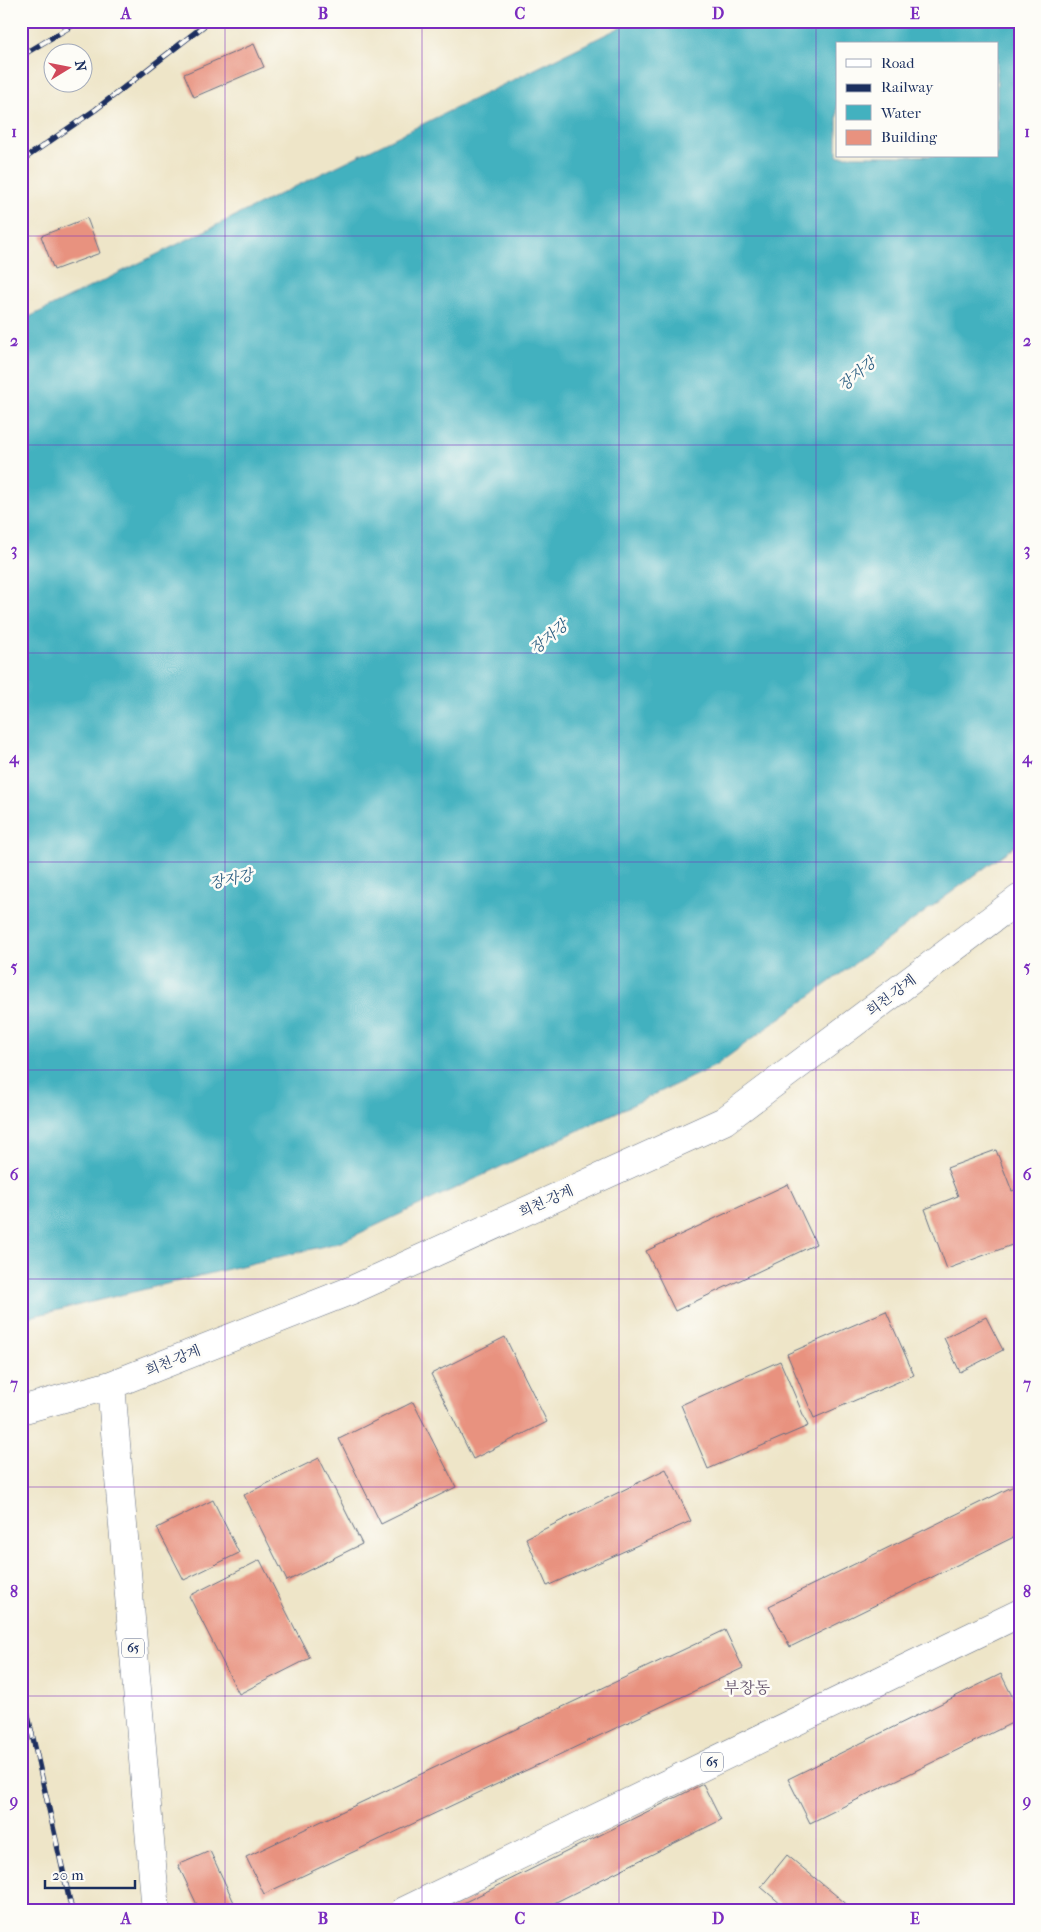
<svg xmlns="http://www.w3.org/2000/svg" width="1041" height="1932" viewBox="0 0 1041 1932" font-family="'IM FELL French Canon','Noto Serif KR',serif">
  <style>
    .water { fill: #43b1bf; stroke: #2f708e; fill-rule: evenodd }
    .building { fill: #e8927f }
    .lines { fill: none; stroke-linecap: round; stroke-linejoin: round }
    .major-casing { stroke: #656f83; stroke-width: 29 }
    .major { stroke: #fff; stroke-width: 28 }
    .rail-casing { stroke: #1b2f5e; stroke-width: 5.5 }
    .rail { stroke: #fdfcf7; stroke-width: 4; stroke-dasharray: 11; stroke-linecap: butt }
    .grid { fill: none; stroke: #7b2cbf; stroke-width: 1; stroke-opacity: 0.55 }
    .labels { text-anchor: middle; stroke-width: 5; stroke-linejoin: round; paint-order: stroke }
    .shield { fill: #fdfcf7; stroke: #5f6c8c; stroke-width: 1 }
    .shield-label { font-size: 12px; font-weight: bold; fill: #1b2f5e }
    .street-label { font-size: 14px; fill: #1b2f5e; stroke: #fdfcf7 }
    .water-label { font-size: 15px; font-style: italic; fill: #295c80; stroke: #fdfcf7 }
    .quarter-label { font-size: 16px; fill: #63526a; stroke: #fdfcf7 }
    .neatline { fill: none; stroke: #7b2cbf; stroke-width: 2 }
    .grid-label { font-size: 16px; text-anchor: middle; font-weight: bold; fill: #7b2cbf }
  </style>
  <rect width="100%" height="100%" fill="#fdfcf7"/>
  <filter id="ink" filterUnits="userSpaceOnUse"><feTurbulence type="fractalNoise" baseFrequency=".02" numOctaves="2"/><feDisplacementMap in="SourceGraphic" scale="10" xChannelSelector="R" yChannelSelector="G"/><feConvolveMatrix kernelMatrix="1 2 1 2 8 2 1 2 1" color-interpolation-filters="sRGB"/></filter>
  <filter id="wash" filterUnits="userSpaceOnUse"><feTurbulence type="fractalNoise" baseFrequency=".0096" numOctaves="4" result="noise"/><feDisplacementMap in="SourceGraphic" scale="20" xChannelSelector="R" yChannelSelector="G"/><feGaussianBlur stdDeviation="1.12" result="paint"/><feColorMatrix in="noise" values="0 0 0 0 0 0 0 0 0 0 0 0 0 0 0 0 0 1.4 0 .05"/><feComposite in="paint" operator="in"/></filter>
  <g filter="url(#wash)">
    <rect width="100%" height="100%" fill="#eee5c8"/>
    <path class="water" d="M633 21H1020V842L715 1066 341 1242 21 1319V321ZM837 44H997V156H837Z"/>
    <g id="blocks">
      <path class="building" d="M254 44 264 67 194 97 184 74Z
        M87 218 100 253 54 270 41 236Z
        M996 1150 1012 1191 1020 1188V1242L947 1269 925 1209 958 1196 947 1168Z
        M788 1184 816 1244 675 1311 646 1251Z
        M886 1311 914 1375 814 1418 787 1354Z
        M986 1317 1003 1350 960 1372 944 1338Z
        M505 1337 547 1422 473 1459 431 1374Z
        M780 1361 808 1426 708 1469 681 1405Z
        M413 1402 456 1487 381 1524 339 1439Z
        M319 1458 362 1544 287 1581 244 1495Z
        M666 1469 691 1521 547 1586 526 1538Z
        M1020 1483V1534L790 1647 769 1606Z
        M213 1500 239 1553 184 1580 157 1528Z
        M260 1560 310 1658 239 1694 189 1596Z
        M725 1630 743 1668 264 1894 246 1857Z
        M1001 1674 1020 1712V1719L810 1823 788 1779Z
        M703 1784 721 1820 538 1911H447Z
        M210 1851 238 1911H200L178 1865Z
        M787 1855 855 1911H789L761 1887Z"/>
    </g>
  </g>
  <g filter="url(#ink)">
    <use href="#blocks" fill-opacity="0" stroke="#656f83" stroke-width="1"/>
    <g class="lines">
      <g class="major-casing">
        <path id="major" d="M111 1385 156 1911
          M21 1410 111 1385 352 1290 724 1121 1020 898
          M404 1911 1020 1613"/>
      </g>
      <use href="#major" class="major"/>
      <g class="rail-casing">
        <path id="rail" d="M21 56 80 21
          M21 161 95 110 210 21
          M21 1685 72 1911"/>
      </g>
      <use href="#rail" class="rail"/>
    </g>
  </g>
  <path class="grid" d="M225 21V1911M422 21V1911M619 21V1911M816 21V1911M21 236H1020M21 445H1020M21 653H1020M21 862H1020M21 1070H1020M21 1279H1020M21 1487H1020M21 1696H1020"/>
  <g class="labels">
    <g class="shield">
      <rect x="122" y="1638.5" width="22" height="19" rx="4"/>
      <rect x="701" y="1752.5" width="22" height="19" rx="4"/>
    </g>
    <g class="shield-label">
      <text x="133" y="1652">65</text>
      <text x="712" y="1766">65</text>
    </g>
    <g class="street-label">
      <text transform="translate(891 995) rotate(-37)" y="5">희천-강계</text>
      <text transform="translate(546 1201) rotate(-24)" y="5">희천-강계</text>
      <text transform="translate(173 1360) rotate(-22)" y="5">희천-강계</text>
    </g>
    <g class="water-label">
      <text transform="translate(857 374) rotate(-40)" y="5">장자강</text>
      <text transform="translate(549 637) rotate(-40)" y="5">장자강</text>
      <text transform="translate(231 879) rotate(-12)" y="5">장자강</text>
    </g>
    <g class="quarter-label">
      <text x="747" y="1693">부창동</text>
    </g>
  </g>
  <rect width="1041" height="1932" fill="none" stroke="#fdfcf7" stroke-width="55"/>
  <rect x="836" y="42" width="162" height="115" fill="#fdfcf7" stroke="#a3aaba"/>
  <rect x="846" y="59" width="25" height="8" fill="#ffffff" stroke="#a3aaba"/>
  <text x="881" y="68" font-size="15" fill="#1b2f5e">Road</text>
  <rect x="846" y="84" width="25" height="8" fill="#1b2f5e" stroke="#a3aaba"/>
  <text x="881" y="92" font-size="15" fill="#1b2f5e">Railway</text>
  <rect x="846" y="105" width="25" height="15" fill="#43b1bf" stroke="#a3aaba"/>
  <text x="881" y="118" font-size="15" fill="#1b2f5e">Water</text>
  <rect x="846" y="130" width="25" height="15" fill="#e8927f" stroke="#a3aaba"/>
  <text x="881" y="142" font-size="15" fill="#1b2f5e">Building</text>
  <g transform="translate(68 68) rotate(80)"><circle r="24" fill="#fdfcf7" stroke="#a3aaba"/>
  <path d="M0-4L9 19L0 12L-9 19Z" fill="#d1495b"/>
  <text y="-8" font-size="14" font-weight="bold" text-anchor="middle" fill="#1b2f5e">N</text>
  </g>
  <path d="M45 1880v8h90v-8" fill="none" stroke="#1b2f5e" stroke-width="2.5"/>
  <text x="52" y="1880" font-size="15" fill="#1b2f5e" stroke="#fdfcf7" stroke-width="4" paint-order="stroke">20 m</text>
  <rect x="28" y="28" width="986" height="1876" class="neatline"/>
  <g class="grid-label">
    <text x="126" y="19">A</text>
    <text x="323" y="19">B</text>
    <text x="520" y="19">C</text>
    <text x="718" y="19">D</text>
    <text x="915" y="19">E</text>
    <text x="14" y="137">1</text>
    <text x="1027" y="137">1</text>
    <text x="14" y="346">2</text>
    <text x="1027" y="346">2</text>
    <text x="14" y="555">3</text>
    <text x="1027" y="555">3</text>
    <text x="14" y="763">4</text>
    <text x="1027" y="763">4</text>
    <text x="14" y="972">5</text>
    <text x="1027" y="972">5</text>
    <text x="14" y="1180">6</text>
    <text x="1027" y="1180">6</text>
    <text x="14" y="1389">7</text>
    <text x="1027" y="1389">7</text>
    <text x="14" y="1597">8</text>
    <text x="1027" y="1597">8</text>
    <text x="14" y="1806">9</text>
    <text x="1027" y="1806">9</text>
    <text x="126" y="1924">A</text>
    <text x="323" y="1924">B</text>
    <text x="520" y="1924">C</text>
    <text x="718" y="1924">D</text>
    <text x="915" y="1924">E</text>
  </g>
</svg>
